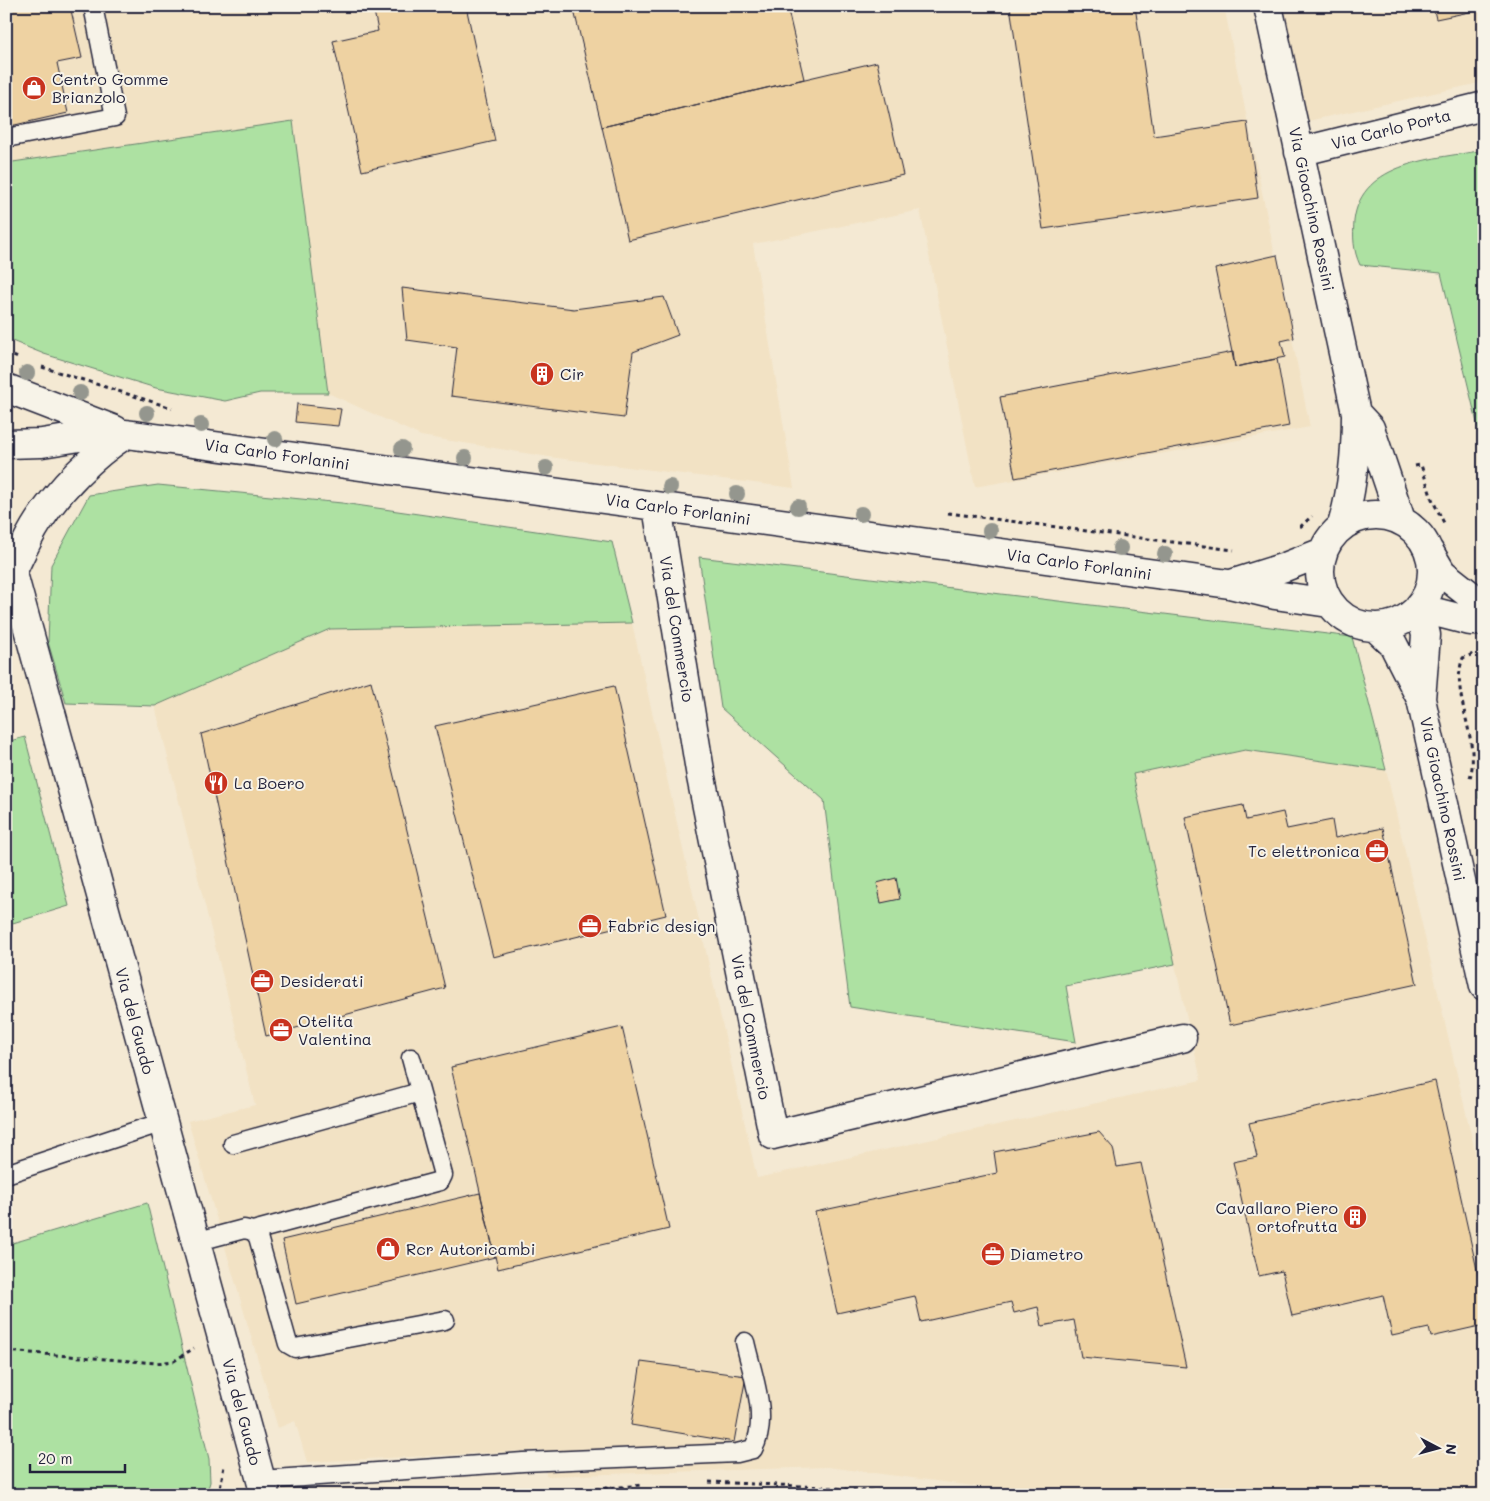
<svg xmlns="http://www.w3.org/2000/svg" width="1490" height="1501" viewBox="0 0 1490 1501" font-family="Mali,sans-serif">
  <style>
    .built { fill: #f2e2c4 }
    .green { fill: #ade1a2; stroke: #68826e }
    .building { fill: #eed2a2; stroke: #22223b }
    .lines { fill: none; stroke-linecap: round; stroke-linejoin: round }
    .lane-casing { stroke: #22223b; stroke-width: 21 }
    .street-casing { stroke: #22223b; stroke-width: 31 }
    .path { stroke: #22223b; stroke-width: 3; stroke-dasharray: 4 4; stroke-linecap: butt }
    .lane { stroke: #f7f3e8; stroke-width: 18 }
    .street { stroke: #f7f3e8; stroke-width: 28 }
    .tree { fill: #94968e }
    .labels { text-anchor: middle; stroke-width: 4; stroke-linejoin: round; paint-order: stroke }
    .poi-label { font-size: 16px; fill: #22223b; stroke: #f7f3e8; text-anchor: start }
    .street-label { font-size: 16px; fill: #22223b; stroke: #f7f3e8 }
  </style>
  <rect width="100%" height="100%" fill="#f4e9d3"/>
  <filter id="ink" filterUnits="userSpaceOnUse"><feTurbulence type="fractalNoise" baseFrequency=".02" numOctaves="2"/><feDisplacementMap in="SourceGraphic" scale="10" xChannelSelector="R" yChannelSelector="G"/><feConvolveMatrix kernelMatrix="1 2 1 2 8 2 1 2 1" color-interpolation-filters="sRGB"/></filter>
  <g filter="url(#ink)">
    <path class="built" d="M6 6H1224L1310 427 975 487 920 210 753 244 794 488 549 457 421 436 328 393 293 121 6 163Z
      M1283 6H1484V82L1308 121Z
      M632 623 757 1178 1201 1080 1132 774 1245 750 1386 770 1484 1190V1495H1044L828 1467 546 1476 544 1450 307 1462 295 1421 278 1428 188 1121 255 1105 155 706 330 629Z"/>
    <path class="green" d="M293 121 328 393H260L225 401 156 388 44 354 12 341 6 336V163Z
      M1484 150V452L1441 273 1360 265C1353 250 1353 237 1354 221 1361 160 1437 159 1484 150Z
      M158 485 342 503 612 542 632 623 330 629 155 706 66 703 48 642 51 565 89 495Z
      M699 557 1352 637 1386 770 1245 750 1133 774 1175 964 1066 986 1076 1042 850 1007 824 800 721 708Z
      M1482 683H1484V799L1478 798 1483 765Z
      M25 737 69 906 6 925V742Z
      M147 1203 209 1459 210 1482 206 1495H6V1245Z"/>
    <path class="building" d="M6 6H70L82 58 57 63 68 113 6 127Z
      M373 6H466L495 141 362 171 333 41 378 31Z
      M573 6H787L804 79 602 127Z
      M1010 6H1135L1154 136 1247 122 1258 198 1043 229Z
      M1433 6H1484V9L1436 19Z
      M877 62 903 175 628 240 602 127Z
      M1277 255 1294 338 1281 341 1285 357 1235 367 1215 269Z
      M402 288 574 309 664 297 678 335 633 352 624 418 451 396 457 347 407 340Z
      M1233 352 1235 367 1277 359 1289 426 1015 478 1000 397Z
      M297 404 341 409 338 426 295 422Z
      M371 681 445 988 266 1036 201 734Z
      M614 686 666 915 493 957 435 726Z
      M1243 805 1246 820 1283 812 1287 829 1332 820 1335 838 1383 828 1417 984 1230 1025 1185 817Z
      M896 878 900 899 881 903 877 883Z
      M622 1027 669 1229 498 1269 451 1067Z
      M1435 1081 1484 1301V1325L1431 1337 1429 1328 1392 1336 1383 1295 1292 1316 1282 1271 1259 1276 1233 1162 1257 1157 1249 1123Z
      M1099 1132 1113 1148 1117 1167 1141 1163 1186 1367 1081 1357 1074 1320 1042 1326 1038 1307 1014 1313 1011 1302 921 1322 915 1296 837 1313 815 1212 997 1173 994 1152Z
      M480 1193 495 1257 296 1304 282 1240Z
      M641 1362 746 1376 734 1442 631 1425Z"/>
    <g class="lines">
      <g class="lane-casing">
        <path id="lane" d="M6 138 115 117 93 6
          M233 1144 420 1092
          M6 1174 163 1122
          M253 1231 440 1181 443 1175 411 1058
          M195 1242 244 1229 253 1231 258 1237 288 1344 295 1348 445 1320
          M260 1480 523 1462 737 1453 753 1449C770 1419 752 1374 745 1342"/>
      </g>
      <g class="street-casing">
        <path id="street" d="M1268 6 1356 413C1356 451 1353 489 1342 525
          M1299 152 1484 106
          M6 388 115 430
          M1356 413 1370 428 1401 520
          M6 444 42 443 86 436 126 434 1229 584 1275 595 1329 603
          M657 507 701 777 773 1135 1182 1038
          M1320 571a56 56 0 1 1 112 0a56 56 0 1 1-112 0Z
          M6 548 265 1495
          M1429 551 1442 573 1484 606
          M13 570C21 554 28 537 38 522 60 488 93 455 126 434
          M1231 584 1285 567 1323 552
          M1419 608 1426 635 1421 699
          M1419 608 1470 621H1484
          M1375 627 1393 644 1421 699 1484 986"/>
      </g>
      <path class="path" d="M6 353 20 359
        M42 367 172 408
        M1415 466 1421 465 1432 499 1445 525
        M948 513 1234 550
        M1300 527 1312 516
        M1470 778C1481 739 1449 692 1463 658L1476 653
        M6 1351 156 1363 174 1361 194 1348
        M709 1482 824 1487 907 1495
        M219 1495 224 1466
        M524 1495 643 1485"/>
      <use href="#lane" class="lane"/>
      <use href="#street" class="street"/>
    </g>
    <g class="tree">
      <circle cx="27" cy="373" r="8"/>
      <circle cx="80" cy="393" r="8"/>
      <circle cx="147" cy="413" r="8"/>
      <circle cx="201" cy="425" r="8"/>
      <circle cx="275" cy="439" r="8"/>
      <circle cx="402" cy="449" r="8"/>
      <circle cx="465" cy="458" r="8"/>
      <circle cx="546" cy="468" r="8"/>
      <circle cx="670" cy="487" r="8"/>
      <circle cx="737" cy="494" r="8"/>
      <circle cx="798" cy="507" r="8"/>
      <circle cx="861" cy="514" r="8"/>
      <circle cx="990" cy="531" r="8"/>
      <circle cx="1120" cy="548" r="8"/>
      <circle cx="1165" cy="554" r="8"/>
    </g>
  </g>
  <defs>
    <g id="shop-disc" transform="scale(1.25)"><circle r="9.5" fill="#c8321e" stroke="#f7f3e8"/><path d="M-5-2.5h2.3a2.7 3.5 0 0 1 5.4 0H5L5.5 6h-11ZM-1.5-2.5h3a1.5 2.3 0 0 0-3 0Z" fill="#fff"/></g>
    <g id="building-disc" transform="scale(1.25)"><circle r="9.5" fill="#c8321e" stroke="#f7f3e8"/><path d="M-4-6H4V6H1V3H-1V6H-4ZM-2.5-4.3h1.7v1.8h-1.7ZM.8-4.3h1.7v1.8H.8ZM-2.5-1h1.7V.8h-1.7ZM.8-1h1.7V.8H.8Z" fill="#fff"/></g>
    <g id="restaurant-disc" transform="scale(1.25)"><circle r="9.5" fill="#c8321e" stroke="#f7f3e8"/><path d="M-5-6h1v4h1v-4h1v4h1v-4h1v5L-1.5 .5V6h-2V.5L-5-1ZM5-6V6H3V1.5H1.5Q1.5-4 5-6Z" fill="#fff"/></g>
    <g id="office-disc" transform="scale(1.25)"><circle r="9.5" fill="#c8321e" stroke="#f7f3e8"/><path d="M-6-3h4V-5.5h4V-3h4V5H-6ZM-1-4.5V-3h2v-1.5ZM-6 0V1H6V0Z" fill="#fff"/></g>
  </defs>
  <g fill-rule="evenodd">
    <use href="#shop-disc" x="34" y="88"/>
    <use href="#building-disc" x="542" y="374"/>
    <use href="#restaurant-disc" x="216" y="783"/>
    <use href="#office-disc" x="1377" y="851"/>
    <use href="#office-disc" x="590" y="926"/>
    <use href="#office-disc" x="262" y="981"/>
    <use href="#office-disc" x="281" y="1030"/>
    <use href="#building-disc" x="1355" y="1217"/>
    <use href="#shop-disc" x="388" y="1249"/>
    <use href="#office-disc" x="993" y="1254"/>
  </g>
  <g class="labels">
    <g class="poi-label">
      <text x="52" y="85">Centro Gomme<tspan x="52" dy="18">Brianzolo</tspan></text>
      <text x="560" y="380">Cir</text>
      <text x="234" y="789">La Boero</text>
      <text x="1360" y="857" text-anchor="end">Tc elettronica</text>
      <text x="608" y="932">Fabric design</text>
      <text x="280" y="987">Desiderati</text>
      <text x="298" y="1027">Otelita<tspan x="298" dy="18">Valentina</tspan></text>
      <text x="1338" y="1214" text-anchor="end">Cavallaro Piero<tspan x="1338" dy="18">ortofrutta</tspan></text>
      <text x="406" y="1255">Rcr Autoricambi</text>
      <text x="1010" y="1260">Diametro</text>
    </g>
    <g class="street-label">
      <text transform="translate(1391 129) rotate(-14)" y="6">Via Carlo Porta</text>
      <text transform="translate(1312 209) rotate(78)" y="6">Via Gioachino Rossini</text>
      <text transform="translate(277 454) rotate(8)" y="6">Via Carlo Forlanini</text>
      <text transform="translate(678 509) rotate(8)" y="6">Via Carlo Forlanini</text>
      <text transform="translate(1079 564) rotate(8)" y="6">Via Carlo Forlanini</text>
      <text transform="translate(677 629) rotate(81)" y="6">Via del Commercio</text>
      <text transform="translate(1443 799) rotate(78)" y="6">Via Gioachino Rossini</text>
      <text transform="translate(135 1021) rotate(75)" y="6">Via del Guado</text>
      <text transform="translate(751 1027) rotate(79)" y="6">Via del Commercio</text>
      <text transform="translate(242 1412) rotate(75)" y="6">Via del Guado</text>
    </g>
  </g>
  <rect width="1490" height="1501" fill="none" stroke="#f7f3e8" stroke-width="25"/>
  <rect x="12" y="12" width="1465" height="1476" fill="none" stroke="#22223b" stroke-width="2" filter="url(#ink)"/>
  <g transform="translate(1438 1448) rotate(96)" stroke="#f7f3e8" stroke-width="4" paint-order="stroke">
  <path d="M0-4L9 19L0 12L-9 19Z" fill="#22223b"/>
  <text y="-8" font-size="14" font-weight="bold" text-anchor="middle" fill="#22223b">N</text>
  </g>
  <path d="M30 1464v8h95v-8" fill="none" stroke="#22223b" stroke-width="2.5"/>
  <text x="38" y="1464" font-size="15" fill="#22223b" stroke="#f7f3e8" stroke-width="4" paint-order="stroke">20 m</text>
</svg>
